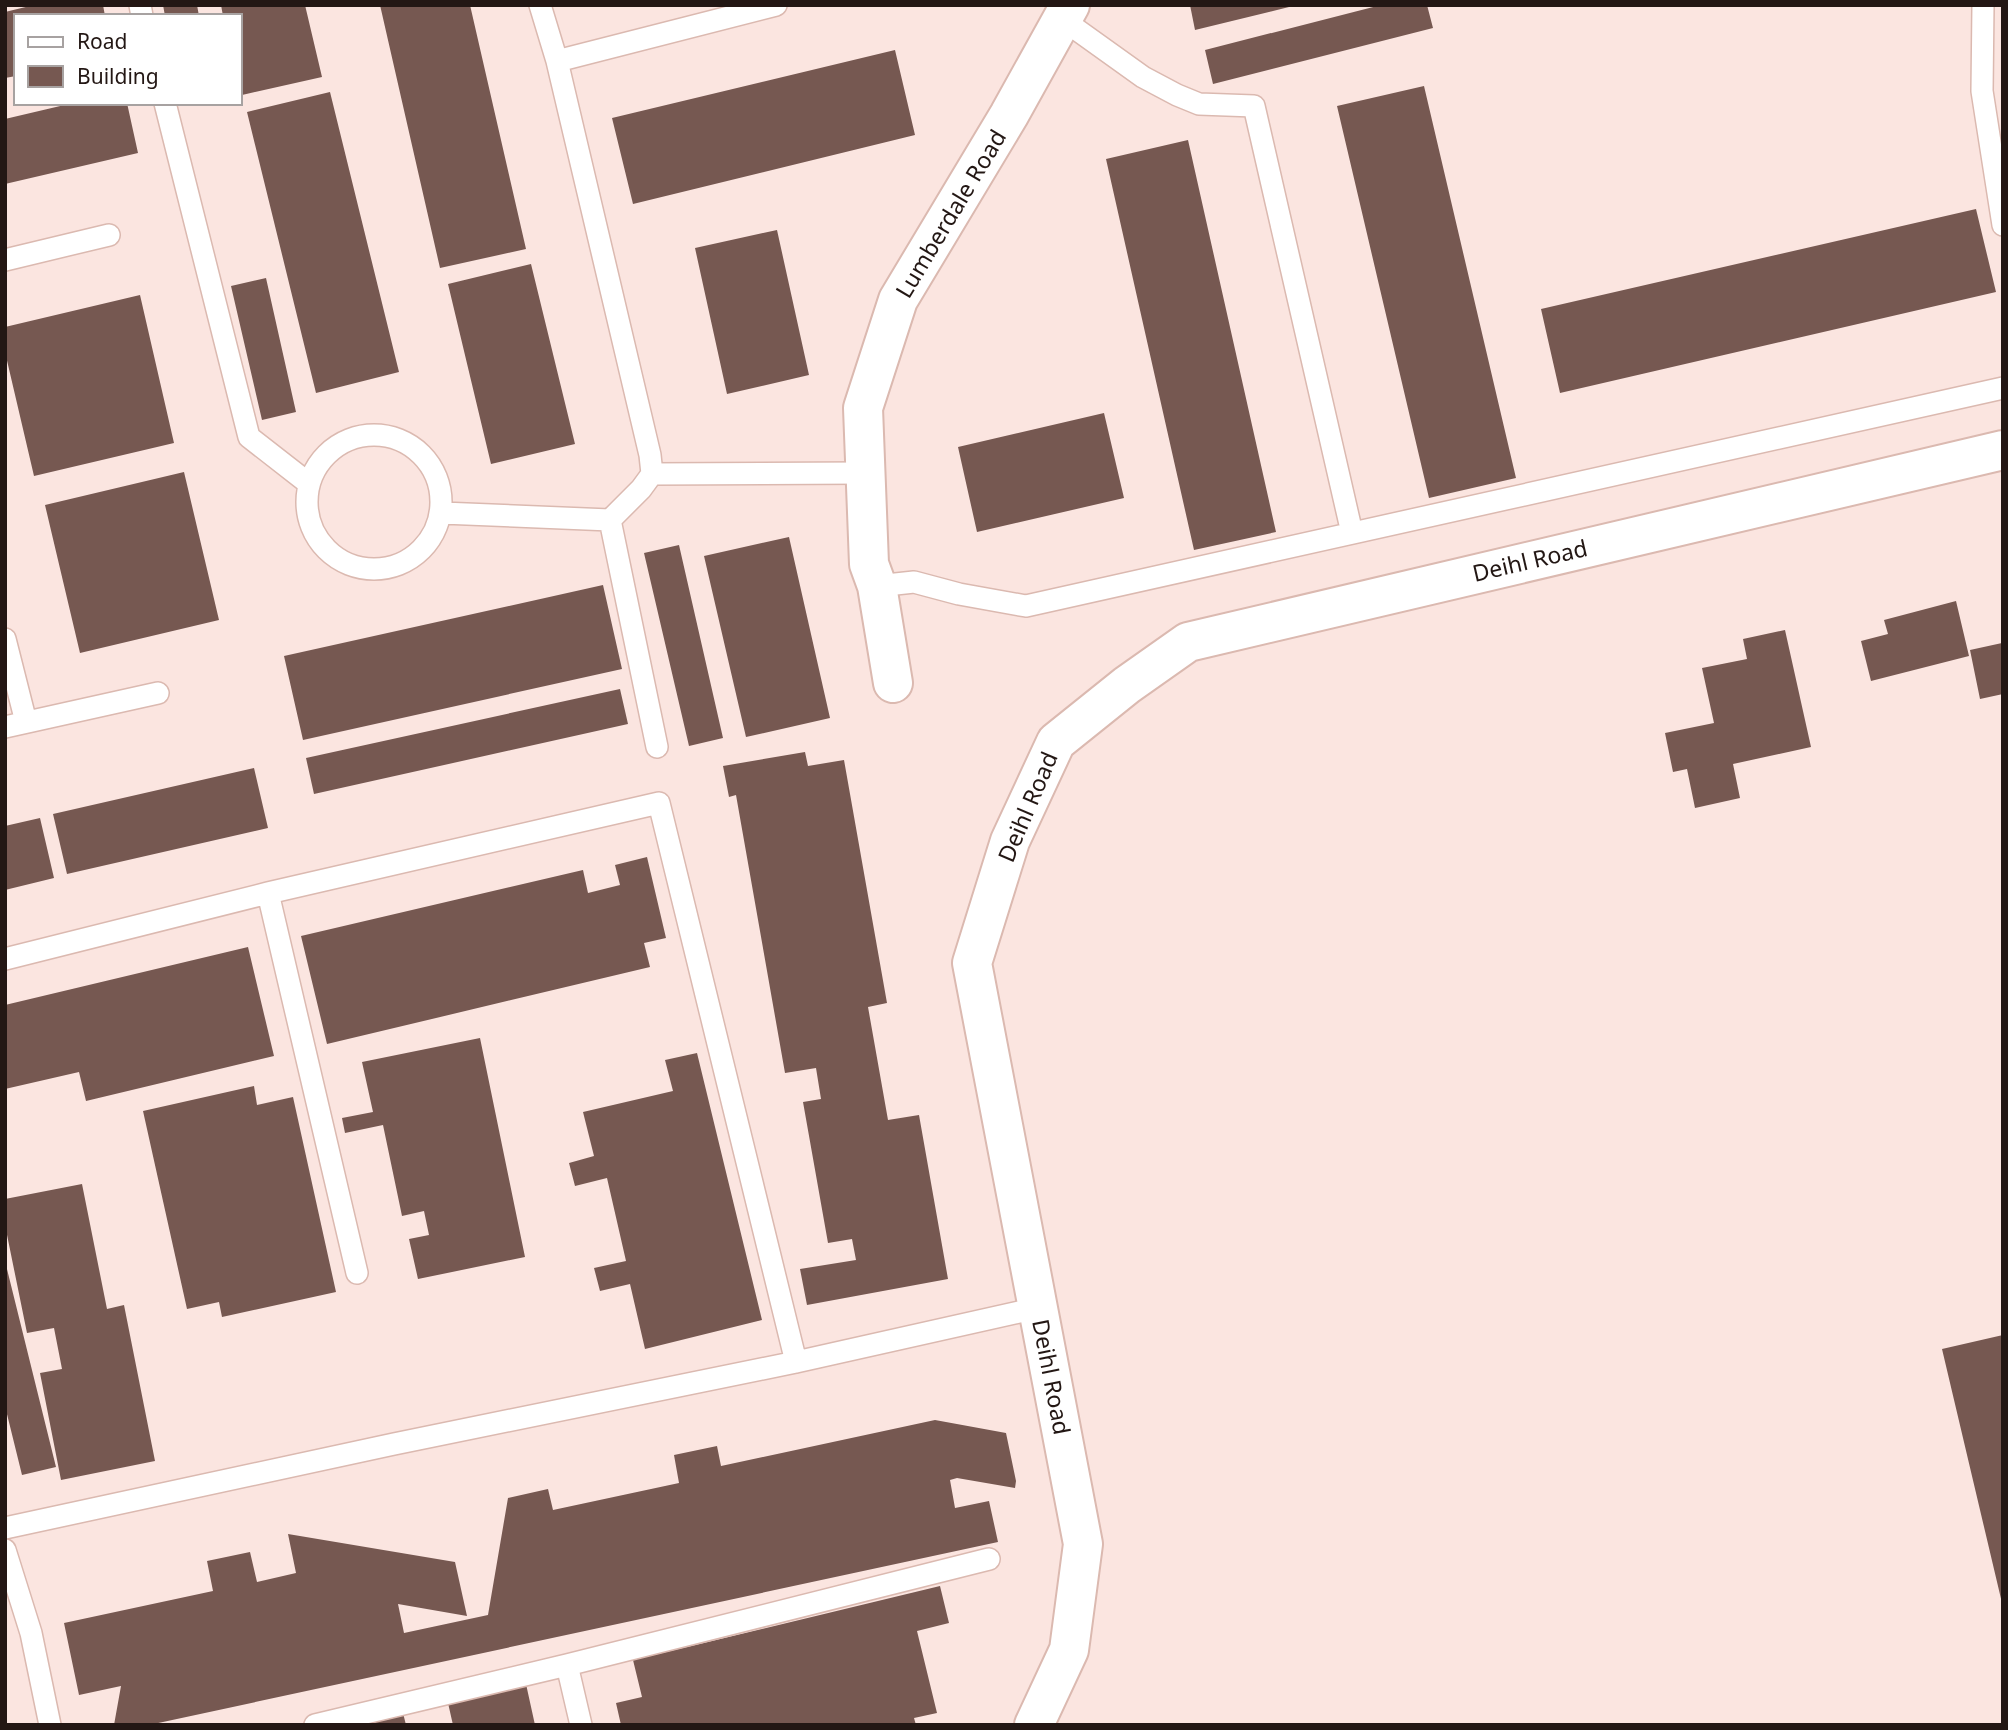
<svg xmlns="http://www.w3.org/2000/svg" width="2008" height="1730" viewBox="0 0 2008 1730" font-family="'Noto Sans',sans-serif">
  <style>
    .building { fill: #765851 }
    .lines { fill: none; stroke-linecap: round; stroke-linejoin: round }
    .lane-casing { stroke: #dbb9b0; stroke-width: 24 }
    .street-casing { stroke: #dbb9b0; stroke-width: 42 }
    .lane { stroke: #fff; stroke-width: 21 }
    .street { stroke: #fff; stroke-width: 38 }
    .labels { text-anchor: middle; stroke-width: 7; stroke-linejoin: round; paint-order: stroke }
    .street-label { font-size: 23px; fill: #231714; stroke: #fff }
  </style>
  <rect width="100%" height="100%" fill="#fbe5e0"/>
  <path class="building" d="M34 5H103L105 16H16V76L5 78V12Z
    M163 5H197L199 16H165Z
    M221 5H305L322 77 242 95 240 86V16H223Z
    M380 5H470L526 249 440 268Z
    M1190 5H1293V6L1195 30Z
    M1381 5H1427L1433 28 1213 84 1205 50Z
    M895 50 915 135 633 204 612 118Z
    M1424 86 1516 478 1429 498 1337 106Z
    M330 92 399 372 316 393 247 112Z
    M73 103H127L138 153 5 184V119Z
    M1188 140 1276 532 1194 550 1106 159Z
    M1976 209 1996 292 1560 393 1541 309Z
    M777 230 809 375 727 394 695 248Z
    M531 264 575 444 491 464 448 284Z
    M266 278 296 412 262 420 231 286Z
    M140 295 174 443 34 476 5 352V327Z
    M1104 413 1124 498 977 532 958 447Z
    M184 472 219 620 80 653 45 505Z
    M789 537 830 718 746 737 704 556Z
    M679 545 723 738 689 746 644 553Z
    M603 585 622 669 303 740 284 656Z
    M1956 601 1969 656 1871 681 1861 641 1888 634 1884 620Z
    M1785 630 1811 747 1733 764 1740 798 1695 808 1687 769 1673 772 1665 733 1714 723 1702 668 1747 659 1743 639Z
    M2002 643 2003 694 1980 699 1970 650Z
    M620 689 628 724 314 794 306 758Z
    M805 752 808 766 844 760 887 1003 868 1007 888 1120 919 1115 948 1279 807 1305 800 1269 856 1260 852 1239 828 1243 803 1102 821 1099 816 1068 785 1073 736 795 729 797 723 766Z
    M254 768 268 828 67 874 53 814Z
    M40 818 54 878 5 890V826Z
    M647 857 666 938 644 943 650 967 327 1044 301 936 583 870 588 893 620 885 615 865Z
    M248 947 274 1056 86 1101 79 1072 5 1089V1005Z
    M480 1038 525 1257 418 1279 409 1239 429 1235 424 1211 402 1216 383 1125 345 1133 342 1118 373 1112 362 1062Z
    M697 1053 762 1320 645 1349 630 1284 600 1291 594 1268 626 1261 607 1178 575 1186 569 1163 594 1156 583 1112 673 1091 665 1060Z
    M254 1086 257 1105 293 1097 336 1292 222 1317 219 1302 187 1309 143 1111Z
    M82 1184 107 1309 124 1305 155 1461 61 1480 40 1373 62 1369 54 1328 27 1333 5 1225V1199Z
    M5 1261 56 1467 22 1475 5 1406Z
    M2003 1335V1603H2002L1942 1349Z
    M935 1420 1006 1433 1016 1481 1015 1488 957 1478 950 1480 955 1508 989 1501 998 1542 149 1725H114L121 1686 79 1695 64 1623 213 1591 207 1561 250 1552 257 1582 296 1573 288 1534 455 1562 467 1616 398 1604 404 1633 488 1615 508 1498 548 1489 553 1510 679 1483 674 1455 717 1446 721 1466Z
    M940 1586 949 1623 917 1631 937 1713 914 1718 916 1725H621L616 1703 642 1697 633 1660Z
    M526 1684 535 1725H453L448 1703Z
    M402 1709 406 1725H344Z"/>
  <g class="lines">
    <g class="lane-casing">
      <path id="lane" d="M140 5 142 16
        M1983 5 1982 91 2003 225
        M1062 19 1143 77 1177 95 1199 104 1254 106 1352 533
        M557 61 776 5
        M165 103 249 437 308 483
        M5 260 109 235
        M307 502a67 67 0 1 1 134 0a67 67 0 1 1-134 0Z
        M652 474 865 473
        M442 513 610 520 641 489 652 474 650 455 557 61 540 5
        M610 520 657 747
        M877 586 914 582 959 594 1026 606 2003 388
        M5 639 26 722
        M5 727 158 693
        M268 893 357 1273
        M5 959 268 893 659 803 796 1362
        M5 1528 394 1444 796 1362 1037 1308
        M5 1550 31 1633 50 1725
        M567 1665 581 1725
        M315 1725 567 1665 989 1559"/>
    </g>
    <g class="street-casing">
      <path id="street" d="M893 683 877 586 869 564 863 408 898 300 1009 115 1070 5
        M1034 1725 1069 1650 1083 1544 972 963 1010 841 1056 742 1127 685 1188 642 2003 450"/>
    </g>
    <use href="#lane" class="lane"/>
    <use href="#street" class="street"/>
  </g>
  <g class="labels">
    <g class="street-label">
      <text transform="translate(951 214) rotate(-59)" y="8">Lumberdale Road</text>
      <text transform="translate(1530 561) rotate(-13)" y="8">Deihl Road</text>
      <text transform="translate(1028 807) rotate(-67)" y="8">Deihl Road</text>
      <text transform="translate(1051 1377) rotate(79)" y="8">Deihl Road</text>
    </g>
  </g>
  <rect width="2008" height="1730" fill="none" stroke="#231714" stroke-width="14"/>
  <rect x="14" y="14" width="228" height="91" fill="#ffffff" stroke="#a7a2a1" stroke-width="2"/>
  <rect x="28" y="37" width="35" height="10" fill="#ffffff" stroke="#a7a2a1" stroke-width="2"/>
  <text x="77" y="49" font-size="21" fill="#231714">Road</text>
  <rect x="28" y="66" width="35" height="21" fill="#765851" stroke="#a7a2a1" stroke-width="2"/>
  <text x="77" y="84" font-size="21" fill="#231714">Building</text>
</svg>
